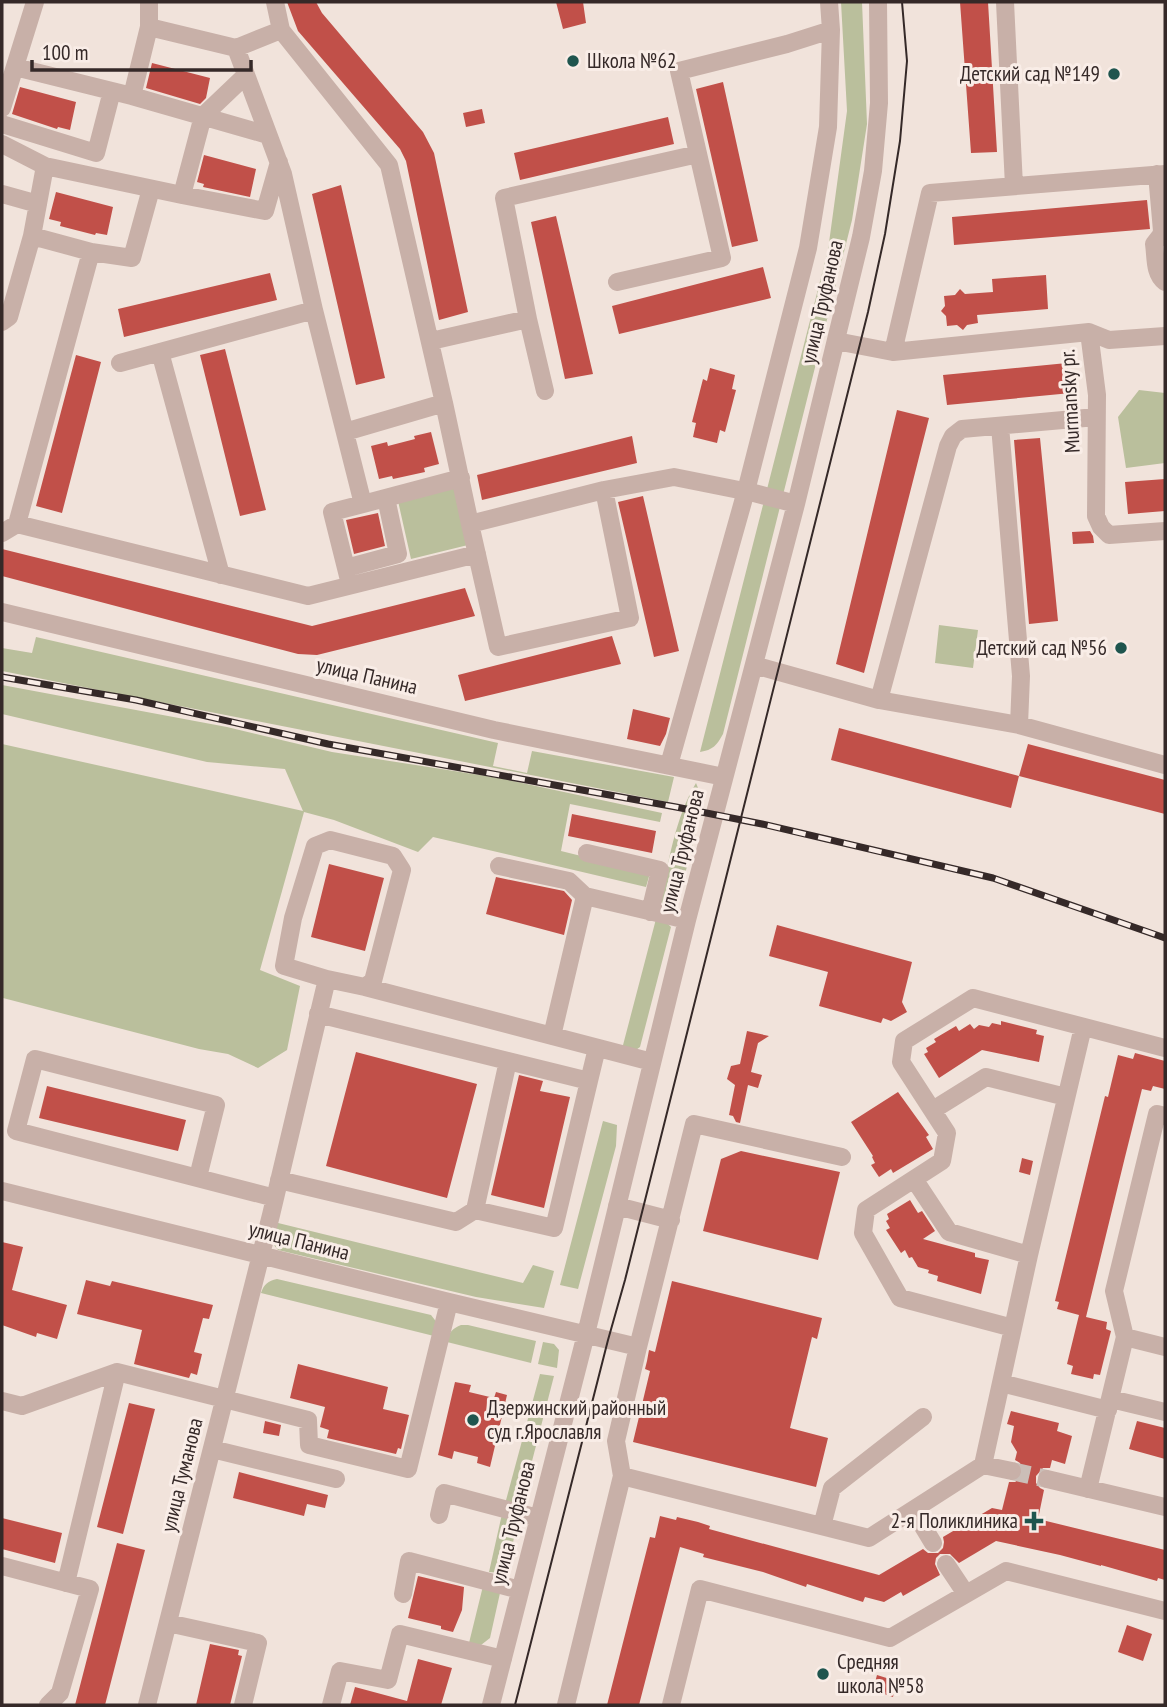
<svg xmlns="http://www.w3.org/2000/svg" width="1167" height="1707" viewBox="0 0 1167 1707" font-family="'PT Sans Narrow',sans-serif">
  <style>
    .green { fill: #babf9c }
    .building { fill: #c15049 }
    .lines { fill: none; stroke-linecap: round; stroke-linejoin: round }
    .minor-tunnel { stroke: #cbbeb7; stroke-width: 18; stroke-dasharray: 18 9; stroke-linecap: butt }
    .minor { stroke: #c8b0a8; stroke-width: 18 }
    .tram { stroke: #352928; stroke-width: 2 }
    .rail-casing { stroke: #352928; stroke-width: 7 }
    .rail { stroke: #f9ede7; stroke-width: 4.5; stroke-dasharray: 13; stroke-linecap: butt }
    .poi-dot { fill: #1f554e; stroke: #f9ede7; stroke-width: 2.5 }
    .labels { text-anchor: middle; stroke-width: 6; stroke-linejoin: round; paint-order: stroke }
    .poi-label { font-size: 21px; fill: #352928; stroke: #f9ede7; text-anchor: start }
    .street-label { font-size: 21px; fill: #352928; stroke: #f9ede7 }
  </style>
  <rect width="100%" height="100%" fill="#f1e3db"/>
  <path class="green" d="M841 2H862L867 124 852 220 723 734C717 745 713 750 700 752L828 250 847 111Z
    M1139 390 1165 393V463L1126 468 1118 417Z
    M457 486 468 545 411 559 398 501Z
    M939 625 978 630 973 668 935 663Z
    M36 637 498 743 493 766 527 773 532 751 674 777 668 802 2 671V648L32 653Z
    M2 685 227 727 332 752 499 778 662 813 660 822 570 804 561 851 650 873 646 887 433 837 418 852 334 820 304 812 260 970 300 986 287 1050 258 1068 228 1054 199 1049 3 998 2 994V744L303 811 285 769 207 762 2 714Z
    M696 783 702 798 700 818 678 900 671 906H665L660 901C669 861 675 818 696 783Z
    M656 919 665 921 671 927 640 1047 633 1052 622 1049Z
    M603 1121 617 1125 616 1146 578 1289 560 1285Z
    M274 1222 523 1283 533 1265 554 1271 544 1308 476 1297 278 1250 269 1239Z
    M277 1279 431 1315 438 1324V1337L261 1293C264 1284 268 1281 277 1279Z
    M461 1325H468L536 1341 531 1363 447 1342C448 1333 453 1328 461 1325Z
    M543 1342 554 1344 559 1350 557 1368 538 1364Z
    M540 1374 554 1376 523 1496C519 1505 513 1504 505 1504Z
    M502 1514 516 1520 517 1523 508 1567 501 1573 489 1572Z
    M483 1586 500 1593 490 1638 481 1645 469 1643Z"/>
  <path class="building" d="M287 2H316L322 13 423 132 434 153 468 312 439 320 406 161 400 149 298 31Z
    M556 2H583L586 23 563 29Z
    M960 2H988L997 152 971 153Z
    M152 63 210 78 206 98 200 104 146 88Z
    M723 82 758 241 732 247 696 89Z
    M20 87 76 102 70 130 58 127 57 129 12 114Z
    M482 109 485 123 466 127 463 113Z
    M668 117 674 144 520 180 514 153Z
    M204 155 256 169 250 197 203 187 204 184 197 182Z
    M341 185 385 378 356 385 312 194Z
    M56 192 113 207 107 235 96 233 95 235 60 226 61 222 49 219Z
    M1147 200 1150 229 954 245 952 217Z
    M556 216 593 374 565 379 531 222Z
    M763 267 771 298 619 334 612 306Z
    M270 273 277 300 124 337 118 309Z
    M1046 275 1048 309 977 315 978 323 967 325 963 330 957 325 947 326 946 316 941 311 945 306 944 296 955 295 960 289 965 294 993 292 992 279Z
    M225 349 266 510 240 516 200 355Z
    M76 355 101 362 62 513 36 506Z
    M1067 363 1071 393 947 405 943 375Z
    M710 368 735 375 732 389 736 390 725 432 720 430 717 443 693 437 696 423 692 422 703 379 707 381Z
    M897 410 929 418 864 673 836 664Z
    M431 432 439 464 424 468 425 472 393 479 392 476 379 479 371 446 387 442 388 446 415 439 414 436Z
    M632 436 637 463 482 500 477 475Z
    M1040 438 1058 621 1029 624 1014 440Z
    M1165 479V511L1128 514 1125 482Z
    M643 496 679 651 654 657 618 502Z
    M378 513 385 546 354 554 346 520Z
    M1090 531 1093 536 1094 543 1073 544 1072 532Z
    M2 549 312 626 465 588 475 616 317 655 298 654 2 576Z
    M612 636 621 664 465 701 458 675Z
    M633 709 670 718 666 734 660 746 627 739Z
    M839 728 1019 776 1011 808 831 760Z
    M1028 744 1165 780V814L1019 776Z
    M572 814 656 831 652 853 568 836Z
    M329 864 384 878 365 951 311 937Z
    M496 877 564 891 572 900 564 935 486 914Z
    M777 925 912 962 902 1002 907 1012 891 1021 883 1018 881 1023 819 1006 828 972 769 956Z
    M1001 1021 1037 1030 1036 1034 1044 1036 1039 1062 982 1050 939 1078 924 1054 928 1052 926 1048 936 1042 934 1039 956 1026 959 1031 970 1024 974 1029 979 1025 989 1027 992 1023 1001 1025Z
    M747 1031 769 1036 758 1043 751 1072 762 1075 758 1088 748 1085 740 1123 736 1122 733 1116 729 1115 735 1085 727 1079 731 1066 740 1064Z
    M356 1052 477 1084 447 1198 326 1166Z
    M1135 1053 1165 1061V1089L1153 1086 1151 1091 1142 1089 1125 1157 1086 1317 1107 1322 1106 1329 1111 1331 1100 1375 1094 1374 1093 1379 1071 1374 1073 1366 1067 1364 1079 1315 1057 1309 1059 1302 1055 1301 1105 1096 1108 1097 1118 1055 1133 1059Z
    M519 1075 543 1081 540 1091 570 1097 544 1208 491 1195Z
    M47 1086 186 1120 178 1151 39 1118Z
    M898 1092 929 1135 926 1137 933 1149 893 1173 891 1169 879 1177 871 1165 875 1163 872 1157 873 1156 851 1122Z
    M741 1151 840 1172 818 1260 703 1231 721 1159Z
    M1022 1158 1033 1161 1030 1175 1019 1172Z
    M910 1200 918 1213 922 1211 935 1231 923 1239 975 1253V1257L989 1260 981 1294 937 1281 938 1276 928 1273 929 1270 918 1267 912 1257 909 1258 905 1250 901 1253 886 1230 890 1228 886 1221 889 1219 887 1214Z
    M2 1242 23 1247 12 1290 67 1305 57 1339 37 1333 36 1337 2 1325Z
    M86 1280 110 1286 112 1281 213 1305 209 1319 203 1318 194 1352 202 1354 197 1375 191 1373 189 1378 134 1364 142 1330 77 1314Z
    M672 1281 822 1318 817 1339 812 1337 790 1428 828 1438 816 1487 633 1442 650 1371 645 1369 647 1361 649 1350 655 1352Z
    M298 1364 388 1387 383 1409 409 1415 401 1449 398 1448 396 1454 327 1438 329 1430 320 1427 325 1407 290 1398Z
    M455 1382 471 1385 469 1392 494 1398 496 1392 507 1395 490 1467 477 1463 478 1457 454 1451 452 1459 438 1455Z
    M129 1403 155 1409 123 1534 97 1527Z
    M1011 1411 1059 1423 1057 1431 1072 1436 1065 1464 1052 1460 1050 1468H1043L1036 1476V1483L1040 1488 1044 1490 1038 1519 1165 1550V1580L1158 1578 1157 1581 1101 1565V1566L1060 1555 996 1541 959 1563 950 1554H940L936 1558 935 1564 940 1575 903 1596 901 1592 884 1602 865 1597 863 1602 807 1584 806 1587 763 1572 703 1557 704 1554 680 1547 639 1705H607L650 1537 655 1538 660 1516 676 1520 677 1517 698 1522 710 1526 709 1529 879 1575 923 1549 928 1553H938L943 1548 944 1542 943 1537 992 1508 1002 1510 1009 1482H1015L1020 1479 1023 1473 1020 1463 1015 1460 1017 1452 1011 1442 1014 1426 1007 1424Z
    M265 1421 281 1425 279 1436 263 1433Z
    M1137 1421 1165 1428V1459L1129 1449Z
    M239 1472 328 1495 325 1508 307 1504 304 1516 233 1498Z
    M2 1518 62 1533 55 1563 2 1549Z
    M117 1543 145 1550 105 1705H75Z
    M418 1576 464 1587 462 1610 453 1632 441 1629V1626L408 1618Z
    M1127 1625 1152 1634 1143 1661 1118 1652Z
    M210 1644 239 1650 238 1655 242 1656 230 1705H196Z
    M418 1659 452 1668 441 1705H350L355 1687 407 1701Z
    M877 1675 896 1681 893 1697 873 1690Z"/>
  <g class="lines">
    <path class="minor-tunnel" d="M1012 1471 1047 1479"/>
    <path class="minor" d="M149 2V27L236 48
      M275 2 281 30 389 165 444 403
      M1005 2 1014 186
      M281 30 236 48 283 174 314 310
      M15 67 132 96 149 27
      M246 75 203 116 182 195 265 211 279 162
      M132 96 268 135
      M2 108 35 2
      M2 124 96 153 112 91
      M2 144 45 166 32 236
      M45 166 182 195
      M1157 174 1162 231 1161 235 1154 244C1156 257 1154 274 1165 282
      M2 194 38 204
      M91 252 132 258 151 189
      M617 282 722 258 679 71 787 44 831 30
      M528 319 545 391
      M2 322 9 317 32 236 91 252 17 524
      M1089 332 1109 340 1165 336
      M431 341 528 319 504 198 698 154
      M836 341 893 352 1089 332 1097 395 1096 516 1101 527 1109 535 1165 531
      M160 352 221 575
      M893 352 930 193 1165 174
      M120 363 314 310 363 504 461 478
      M1000 426 1021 676 1019 725
      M345 432 444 403 470 524 604 490 674 477 754 493 796 504
      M470 524 498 647 630 618 604 490
      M2 533 17 524 308 596 477 554
      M346 568 398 554 386 498
      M349 580 332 512 363 504
      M2 612 494 730 724 777
      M754 665 879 700 1019 725 1165 765
      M879 700 948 446 953 436 962 429 1096 417
      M669 765 746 491 808 248 828 127 831 30 829 2
      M587 853 660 870 650 912
      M499 866 569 881 585 896
      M327 979 365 987 652 1062
      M552 1036 585 896 687 920
      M589 1081 597 1048
      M933 1110 986 1077 1066 1097
      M198 1177 216 1105 35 1059 16 1131 275 1198
      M914 1179 949 1232 1029 1255
      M279 1180 456 1222 475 1210 554 1228 589 1081 318 1014
      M2 1191 449 1302 638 1347 694 1124 842 1157
      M617 1206 671 1220
      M475 1210 508 1061
      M1013 1328 900 1298 863 1233 866 1210 942 1161 947 1133 901 1062 904 1041 973 998 1165 1048
      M1125 1337 1165 1347
      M1001 1383 1108 1410
      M1111 1399 1165 1412
      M2 1401 22 1406 117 1372
      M212 1449 336 1479
      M983 1465 1029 1255 1083 1027
      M622 1476 616 1441 638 1347
      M1047 1479 1165 1507
      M1088 1489 1125 1337 1114 1291 1157 1114 1165 1116
      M913 1510 933 1543
      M439 1515 444 1493 538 1518
      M822 1526 832 1488 923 1417
      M946 1564 966 1594
      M2 1566 90 1589 60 1693 48 1705
      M66 1583 117 1372 308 1420 309 1445 408 1469 449 1302
      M403 1594 409 1561 520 1590
      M168 1623 258 1643 243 1705
      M147 1705 271 1215 327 979 284 966 293 918 315 846 330 840 393 856 402 870 373 981 365 987
      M331 1705 340 1671 388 1680 400 1634 503 1659
      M491 1705 586 1334 687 920 796 504 861 237 873 171 879 103 878 2
      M566 1705 622 1476 869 1538 983 1465 1012 1471
      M671 1705 700 1589 890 1638 1006 1571 1165 1611"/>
    <path class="tram" d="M515 1705 608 1340 625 1280 868 312 885 234 900 141 907 61 902 2"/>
    <g class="rail-casing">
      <path id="rail" d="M2 677 136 700 328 744 676 807 762 824 993 878 1165 938"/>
    </g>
    <use href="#rail" class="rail"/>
  </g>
  <g class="poi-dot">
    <circle cx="573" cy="61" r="7"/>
    <circle cx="1114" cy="74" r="7"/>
    <circle cx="1121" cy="648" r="7"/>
    <circle cx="473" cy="1420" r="7"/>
    <path d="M1030.5 1510.5h7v7h7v7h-7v7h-7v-7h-7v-7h7z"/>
    <circle cx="823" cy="1674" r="7"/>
  </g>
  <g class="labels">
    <g class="poi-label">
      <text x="587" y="68">Школа №62</text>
      <text x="1100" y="81" text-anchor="end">Детский сад №149</text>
      <text x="1107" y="655" text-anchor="end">Детский сад №56</text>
      <text x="487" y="1415">Дзержинский районный<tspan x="487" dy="24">суд г.Ярославля</tspan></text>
      <text x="1018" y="1528" text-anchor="end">2-я Поликлиника</text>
      <text x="837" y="1669">Средняя<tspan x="837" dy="24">школа №58</tspan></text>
    </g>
    <g class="street-label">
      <text transform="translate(822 302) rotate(-77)" y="7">улица Труфанова</text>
      <text transform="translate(1070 401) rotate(-93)" y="7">Murmansky pr.</text>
      <text transform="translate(367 676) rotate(13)" y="7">улица Панина</text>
      <text transform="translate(682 851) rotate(-76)" y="7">улица Труфанова</text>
      <text transform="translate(299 1241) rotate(14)" y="7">улица Панина</text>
      <text transform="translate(182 1475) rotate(-76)" y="7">улица Туманова</text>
      <text transform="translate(513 1523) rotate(-76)" y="7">улица Труфанова</text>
    </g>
  </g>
  <rect width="1167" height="1707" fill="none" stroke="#352928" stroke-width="7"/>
  <path d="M32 60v10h219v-10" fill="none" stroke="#352928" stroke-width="3.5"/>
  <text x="42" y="60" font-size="21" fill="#352928" stroke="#f9ede7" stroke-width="5" paint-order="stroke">100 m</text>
</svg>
